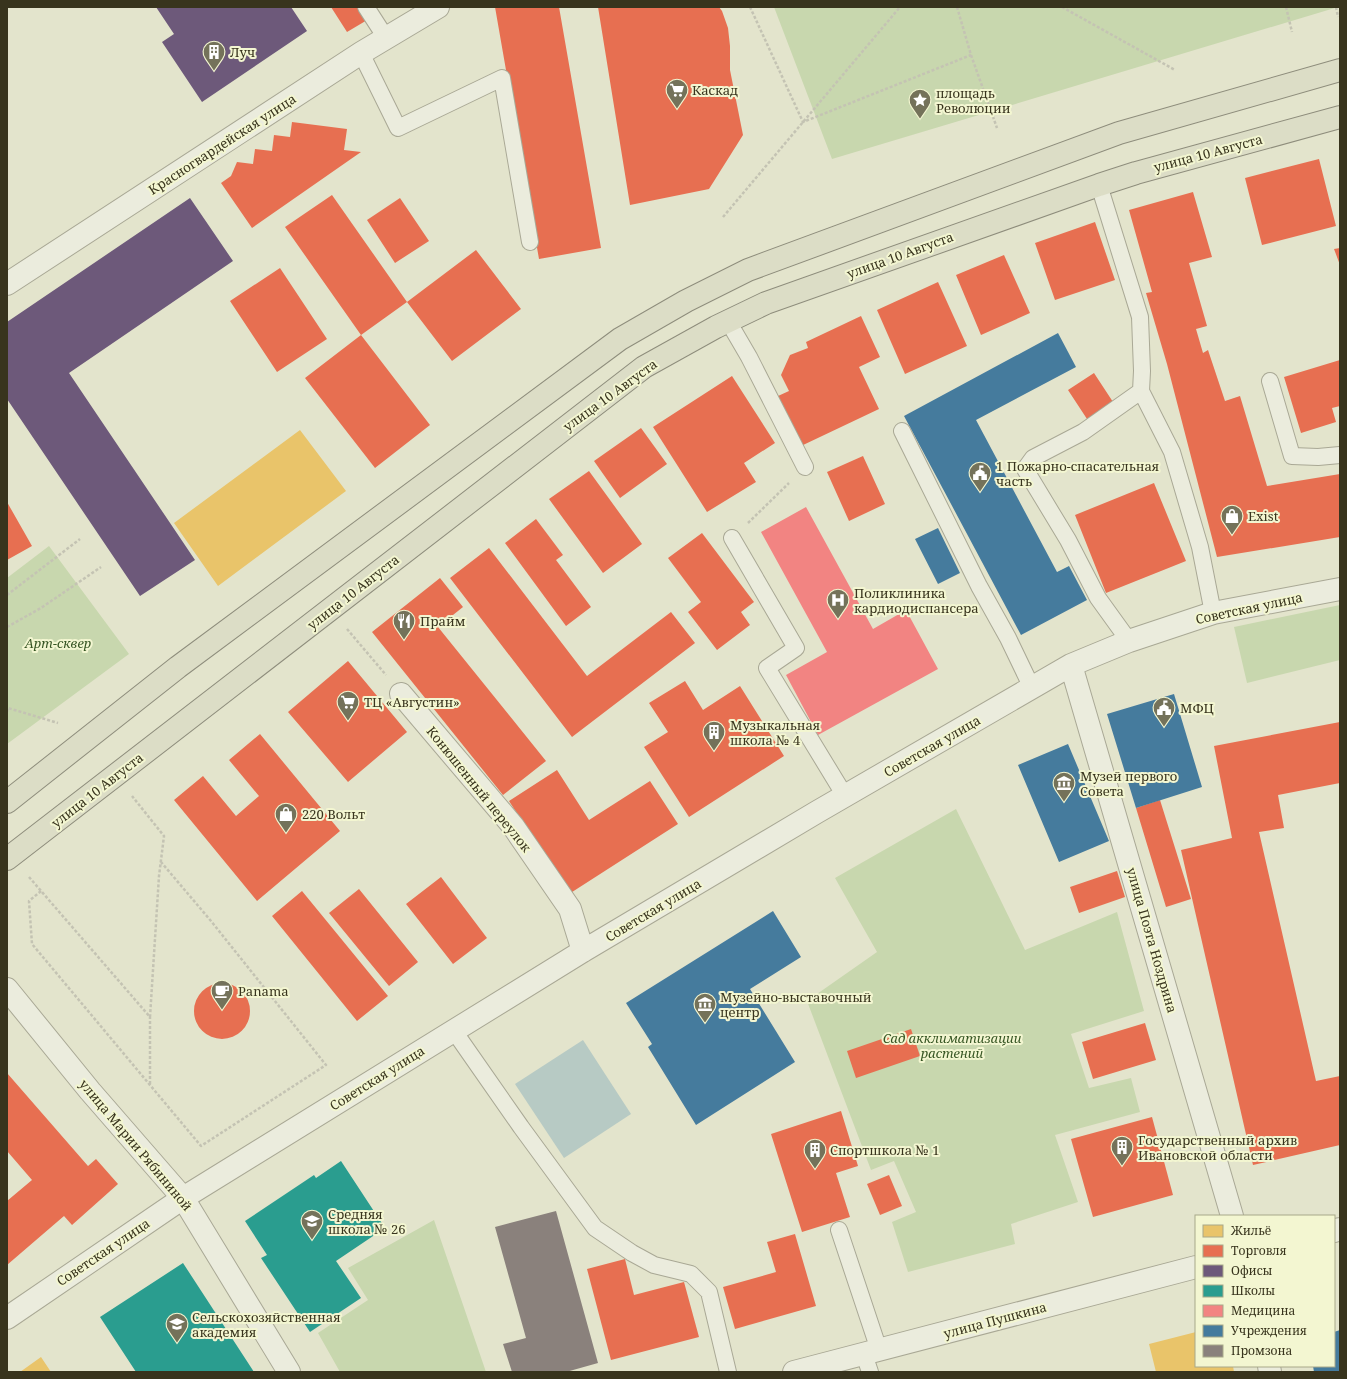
<svg xmlns="http://www.w3.org/2000/svg" width="1347" height="1379" viewBox="0 0 1347 1379" font-family="'Noto Serif',serif">
  <style>
    .green { fill: #c8d7ae }
    .water { fill: #b7cac4 }
    .homes { fill: #e9c46a }
    .shops { fill: #e76f51 }
    .offices { fill: #6d597a }
    .schools { fill: #2a9d8f }
    .health { fill: #f28482 }
    .public { fill: #457b9d }
    .industry { fill: #8a817c }
    .lines { fill: none; stroke-linecap: round; stroke-linejoin: round }
    .service-casing { stroke: #a9a895; stroke-width: 18 }
    .minor-casing { stroke: #a9a895; stroke-width: 24 }
    .tertiary-casing { stroke: #a9a895; stroke-width: 24 }
    .trunk-casing { stroke: #8e8d7c; stroke-width: 24 }
    .path { stroke: #c4c3b3; stroke-width: 2.5; stroke-dasharray: 3 2; stroke-linecap: butt }
    .service { stroke: #ebecdd; stroke-width: 16 }
    .minor { stroke: #ebecdd; stroke-width: 22 }
    .tertiary { stroke: #ebecdd; stroke-width: 22 }
    .trunk { stroke: #dcddc6; stroke-width: 22 }
    .labels { text-anchor: middle; stroke-width: 4; stroke-linejoin: round; paint-order: stroke }
    .poi-label { font-size: 13px; fill: #38341d; stroke: #f3f6d1; text-anchor: start }
    .street-label { font-size: 13px; fill: #38341d; stroke: #f3f6d1 }
    .park-label { font-size: 13px; font-style: italic; fill: #365523; stroke: #f3f6d1 }
  </style>
  <rect width="100%" height="100%" fill="#e3e4cc"/>
  <path class="green" d="M774 7H1338L832 159Z
    M49 546 129 654 7 744V578Z
    M1340 605V660L1247 683 1234 627Z
    M956 809 1025 950 1117 912 1144 1011 1071 1034 1089 1088 1131 1078 1140 1112 1055 1135 1078 1202 1011 1224 1015 1244 908 1272 892 1222 916 1212 894 1161 871 1170 807 1001 877 952 835 878Z
    M434 1220 486 1372H340L318 1333 368 1300 348 1268Z"/>
  <path class="water" d="M583 1040 631 1114 564 1158 515 1084Z"/>
  <path class="homes" d="M300 430 346 491 218 586 174 523Z
    M1196 1332V1366H1233L1234 1372H1156L1149 1344Z
    M41 1357 51 1372H20Z"/>
  <path class="shops" d="M331 7H375L379 13 347 32Z
    M495 7H559L601 248 539 259Z
    M598 7H719L722 11 728 28 730 46V70L743 135 709 189 630 205Z
    M292 122 347 129 344 150 361 152 252 228 221 183 231 176 237 162 253 164 255 149 272 151 274 135 290 137Z
    M1319 159 1336 226 1262 245 1245 178Z
    M1193 192 1212 257 1189 263 1207 326 1196 329 1203 353 1208 350 1225 401 1240 396 1267 486 1340 474V537L1217 557 1167 364 1146 293 1152 292 1129 210Z
    M332 195 407 302 361 335 430 425 375 468 305 378 361 335 285 227Z
    M400 198 429 241 395 263 367 220Z
    M1095 222 1115 280 1055 300 1035 243Z
    M1340 248V265L1334 249Z
    M476 250 521 309 452 361 407 302Z
    M1004 255 1030 313 981 335 956 275Z
    M280 268 327 339 277 372 230 301Z
    M938 282 967 346 905 374 877 310Z
    M861 316 880 357 859 367 879 409 801 446 778 396 789 391 781 375 790 355 808 348 806 342Z
    M1340 360V406L1332 408 1336 422 1301 433 1284 377Z
    M1094 373 1113 402 1087 419 1068 390Z
    M732 376 775 443 744 463 756 482 707 512 653 427Z
    M641 428 667 464 620 498 594 461Z
    M863 456 885 504 849 521 827 472Z
    M589 471 642 544 603 573 549 499Z
    M1154 483 1186 561 1106 593 1075 515Z
    M7 502 32 546 7 560Z
    M536 519 563 555 556 560 591 607 566 626 505 543Z
    M702 533 754 602 741 612 750 625 717 650 688 612 701 602 668 558Z
    M489 548 587 676 671 612 695 643 572 737 450 578Z
    M440 578 463 607 438 627 546 761 503 795 372 632Z
    M348 661 407 732 348 782 288 712Z
    M685 681 703 710 740 686 784 756 689 817 644 747 668 732 649 703Z
    M1340 722V783L1278 795 1284 828 1259 832 1316 1081 1340 1076V1145L1253 1165 1181 850 1232 838 1214 746Z
    M260 734 340 831 257 901 174 800 203 776 236 816 259 796 229 760Z
    M557 770 589 820 650 781 678 824 569 894 509 801Z
    M1160 800 1191 899 1166 907 1136 808Z
    M1117 871 1125 897 1079 913 1070 887Z
    M441 877 487 938 453 964 406 904Z
    M359 889 418 962 389 986 329 913Z
    M302 891 388 996 357 1021 272 916Z
    M194 1011a28 28 0 1 1 56 0a28 28 0 1 1-56 0Z
    M1145 1023 1156 1060 1093 1079 1082 1042Z
    M911 1029 920 1056 856 1078 847 1051Z
    M7 1073 88 1166 96 1159 118 1184 72 1225 64 1216 7 1265V1201L32 1180 7 1151Z
    M841 1111 858 1166 836 1173 850 1217 802 1232 771 1134Z
    M1152 1117 1173 1195 1093 1217 1071 1139Z
    M889 1175 902 1206 880 1215 867 1184Z
    M795 1234 816 1306 735 1329 723 1287 776 1272 767 1242Z
    M625 1259 634 1295 684 1282 699 1337 611 1360 587 1269Z"/>
  <path class="offices" d="M156 7H291L307 31 202 102 162 42 174 34Z
    M190 198 233 261 69 373 195 560 140 596 7 399V322Z"/>
  <path class="schools" d="M341 1161 385 1228 336 1261 361 1298 310 1332 261 1258 267 1255 245 1221 314 1175 316 1178Z
    M183 1263 254 1372H136L100 1317Z"/>
  <path class="health" d="M806 507 873 629 906 610 938 669 818 735 786 675 827 652 761 532Z"/>
  <path class="public" d="M1058 333 1076 367 976 420 1057 572 1069 566 1087 600 1021 635 904 416Z
    M938 528 960 573 938 584 915 539Z
    M1174 694 1202 787 1136 808 1107 714Z
    M1068 744 1109 841 1059 862 1018 765Z
    M773 911 801 957 750 989 795 1062 696 1125 648 1047 652 1044 626 1003Z
    M1340 1330V1372H1314L1313 1366H1334V1332Z"/>
  <path class="industry" d="M556 1211 598 1363 566 1372H512L503 1344 526 1338 495 1227Z"/>
  <g class="lines">
    <g class="service-casing">
      <path id="service" d="M366 7 386 38
        M361 53 398 128 502 78 530 242
        M1099 185 1140 317 1142 371 1141 391
        M728 321 749 357 805 467
        M1270 381 1292 456 1318 457 1340 455
        M902 431 979 586 1008 638 1032 688
        M732 538 796 648 767 668 845 796
        M1129 641 1098 598 1068 540 1025 469 1033 458 1083 432 1141 391 1172 452 1200 547 1213 613
        M454 1031 521 1127 595 1228 632 1253 654 1265 691 1274 709 1292 728 1372
        M839 1230 879 1350
        M864 1354 870 1372"/>
    </g>
    <g class="minor-casing">
      <path id="minor" d="M7 284 361 53 438 7
        M1071 665 1232 1216
        M401 694 513 826 570 909 583 951
        M7 1318 183 1198 583 951 817 812 1071 665 1129 641 1213 613 1340 589
        M1269 1366 1270 1372"/>
    </g>
    <g class="tertiary-casing">
      <path id="tertiary" d="M7 989 90 1091 183 1198 289 1372
        M1334 1231 1340 1229
        M794 1372 1196 1267"/>
    </g>
    <g class="trunk-casing">
      <path id="trunk" d="M7 802 178 667 620 339 686 301 748 270 1119 133 1340 70
        M7 859 644 367 716 327 766 303 1099 185 1136 173 1340 117"/>
    </g>
    <path class="path" d="M750 7 803 122 971 55
      M957 7 971 55 997 128
      M1062 7 1175 70
      M1286 7 1292 32
      M1336 7 1338 17
      M723 217 900 7
      M748 523 789 483
      M7 595 80 539
      M7 627 41 608 101 567
      M347 629 386 675
      M7 712 8 708 58 723
      M29 877 150 1017 159 876 164 836 132 796
      M41 891 29 901 32 944 201 1146 326 1065 211 921 161 862
      M150 1084V1017"/>
    <use href="#service" class="service"/>
    <use href="#minor" class="minor"/>
    <use href="#tertiary" class="tertiary"/>
    <use href="#trunk" class="trunk"/>
  </g>
  <defs>
    <g id="building-pin" transform="scale(1.15)"><path d="M0 17L-7.5 6A9.5 9.5 0 1 1 7.5 6Z" fill="#74725a" stroke="#f3f6d1"/><path d="M-4-6H4V6H1V3H-1V6H-4ZM-2.5-4.3h1.7v1.8h-1.7ZM.8-4.3h1.7v1.8H.8ZM-2.5-1h1.7V.8h-1.7ZM.8-1h1.7V.8H.8Z" fill="#fff"/></g>
    <g id="supermarket-pin" transform="scale(1.15)"><path d="M0 17L-7.5 6A9.5 9.5 0 1 1 7.5 6Z" fill="#74725a" stroke="#f3f6d1"/><path d="M-6-5.5h2.5l.6 2H6L4.5 2H-2.5L-4.4-4H-6ZM-1.5 3.2a1.3 1.3 0 1 0 .1 0ZM3 3.2a1.3 1.3 0 1 0 .1 0Z" fill="#fff"/></g>
    <g id="sight-pin" transform="scale(1.15)"><path d="M0 17L-7.5 6A9.5 9.5 0 1 1 7.5 6Z" fill="#74725a" stroke="#f3f6d1"/><path d="M0-6L1.8-2.2L6-1.7L2.9 1.2L3.7 5.4L0 3.3L-3.7 5.4L-2.9 1.2L-6-1.7L-1.8-2.2Z" fill="#fff"/></g>
    <g id="civic-pin" transform="scale(1.15)"><path d="M0 17L-7.5 6A9.5 9.5 0 1 1 7.5 6Z" fill="#74725a" stroke="#f3f6d1"/><path d="M-.6-6.5H3V-4.5H.6V-3L4-1V1h2V6H-6V1h2V-1L-.6-3ZM-1.2 2.5V6h2.4V2.5Z" fill="#fff"/></g>
    <g id="shop-pin" transform="scale(1.15)"><path d="M0 17L-7.5 6A9.5 9.5 0 1 1 7.5 6Z" fill="#74725a" stroke="#f3f6d1"/><path d="M-5-2.5h2.3a2.7 3.5 0 0 1 5.4 0H5L5.5 6h-11ZM-1.5-2.5h3a1.5 2.3 0 0 0-3 0Z" fill="#fff"/></g>
    <g id="hospital-pin" transform="scale(1.15)"><path d="M0 17L-7.5 6A9.5 9.5 0 1 1 7.5 6Z" fill="#74725a" stroke="#f3f6d1"/><path d="M-5-5h3v3.5h4V-5h3V5h-3V1.5h-4V5h-3Z" fill="#fff"/></g>
    <g id="restaurant-pin" transform="scale(1.15)"><path d="M0 17L-7.5 6A9.5 9.5 0 1 1 7.5 6Z" fill="#74725a" stroke="#f3f6d1"/><path d="M-5-6h1v4h1v-4h1v4h1v-4h1v5L-1.5 .5V6h-2V.5L-5-1ZM5-6V6H3V1.5H1.5Q1.5-4 5-6Z" fill="#fff"/></g>
    <g id="museum-pin" transform="scale(1.15)"><path d="M0 17L-7.5 6A9.5 9.5 0 1 1 7.5 6Z" fill="#74725a" stroke="#f3f6d1"/><path d="M0-6L6-3V-2H-6V-3ZM-5-1h2V3h-2ZM-1-1h2V3h-2ZM3-1h2V3H3ZM-6 4H6V6H-6Z" fill="#fff"/></g>
    <g id="cafe-pin" transform="scale(1.15)"><path d="M0 17L-7.5 6A9.5 9.5 0 1 1 7.5 6Z" fill="#74725a" stroke="#f3f6d1"/><path d="M-5.5-4.5H6V0H3Q3 3.5 0 3.5H-2.5Q-5.5 3.5-5.5 0ZM3-3.2v2h1.7v-2ZM-6 4.5H4V6H-6Z" fill="#fff"/></g>
    <g id="school-pin" transform="scale(1.15)"><path d="M0 17L-7.5 6A9.5 9.5 0 1 1 7.5 6Z" fill="#74725a" stroke="#f3f6d1"/><path d="M0-5L7-2L0 1L-7-2ZM-4 1L0 2.5L4 1V4Q0 6-4 4Z" fill="#fff"/></g>
    <g id="university-pin" transform="scale(1.15)"><path d="M0 17L-7.5 6A9.5 9.5 0 1 1 7.5 6Z" fill="#74725a" stroke="#f3f6d1"/><path d="M0-5L7-2L0 1L-7-2ZM-4 1L0 2.5L4 1V4Q0 6-4 4Z" fill="#fff"/></g>
  </defs>
  <g fill-rule="evenodd">
    <use href="#building-pin" x="214" y="52"/>
    <use href="#supermarket-pin" x="677" y="90"/>
    <use href="#sight-pin" x="920" y="100"/>
    <use href="#civic-pin" x="980" y="473"/>
    <use href="#shop-pin" x="1232" y="516"/>
    <use href="#hospital-pin" x="838" y="600"/>
    <use href="#restaurant-pin" x="404" y="621"/>
    <use href="#supermarket-pin" x="348" y="702"/>
    <use href="#civic-pin" x="1164" y="708"/>
    <use href="#building-pin" x="714" y="732"/>
    <use href="#museum-pin" x="1064" y="783"/>
    <use href="#shop-pin" x="286" y="814"/>
    <use href="#cafe-pin" x="222" y="991"/>
    <use href="#museum-pin" x="705" y="1004"/>
    <use href="#building-pin" x="1122" y="1147"/>
    <use href="#building-pin" x="815" y="1150"/>
    <use href="#school-pin" x="312" y="1221"/>
    <use href="#university-pin" x="177" y="1324"/>
  </g>
  <g class="labels">
    <g class="poi-label">
      <text x="230" y="57">Луч</text>
      <text x="692" y="95">Каскад</text>
      <text x="936" y="98">площадь<tspan x="936" dy="15">Революции</tspan></text>
      <text x="996" y="471">1 Пожарно-спасательная<tspan x="996" dy="15">часть</tspan></text>
      <text x="1248" y="521">Exist</text>
      <text x="854" y="598">Поликлиника<tspan x="854" dy="15">кардиодиспансера</tspan></text>
      <text x="420" y="626">Прайм</text>
      <text x="364" y="707">ТЦ «Августин»</text>
      <text x="1180" y="713">МФЦ</text>
      <text x="730" y="730">Музыкальная<tspan x="730" dy="15">школа № 4</tspan></text>
      <text x="1080" y="781">Музей первого<tspan x="1080" dy="15">Совета</tspan></text>
      <text x="302" y="819">220 Вольт</text>
      <text x="238" y="996">Panama</text>
      <text x="720" y="1002">Музейно-выставочный<tspan x="720" dy="15">центр</tspan></text>
      <text x="1138" y="1145">Государственный архив<tspan x="1138" dy="15">Ивановской области</tspan></text>
      <text x="830" y="1155">Спортшкола № 1</text>
      <text x="328" y="1219">Средняя<tspan x="328" dy="15">школа № 26</tspan></text>
      <text x="192" y="1322">Сельскохозяйственная<tspan x="192" dy="15">академия</tspan></text>
    </g>
    <g class="street-label">
      <text transform="translate(222 144) rotate(-33)" y="5">Красногвардейская улица</text>
      <text transform="translate(1208 153) rotate(-15)" y="5">улица 10 Августа</text>
      <text transform="translate(900 255) rotate(-20)" y="5">улица 10 Августа</text>
      <text transform="translate(610 395) rotate(-36)" y="5">улица 10 Августа</text>
      <text transform="translate(353 592) rotate(-38)" y="5">улица 10 Августа</text>
      <text transform="translate(1249 608) rotate(-12)" y="5">Советская улица</text>
      <text transform="translate(932 746) rotate(-30)" y="5">Советская улица</text>
      <text transform="translate(479 789) rotate(51)" y="5">Конюшенный переулок</text>
      <text transform="translate(97 790) rotate(-38)" y="5">улица 10 Августа</text>
      <text transform="translate(653 910) rotate(-31)" y="5">Советская улица</text>
      <text transform="translate(1152 940) rotate(74)" y="5">улица Поэта Ноздрина</text>
      <text transform="translate(377 1078) rotate(-32)" y="5">Советская улица</text>
      <text transform="translate(136 1145) rotate(50)" y="5">улица Марии Рябининой</text>
      <text transform="translate(103 1252) rotate(-34)" y="5">Советская улица</text>
      <text transform="translate(995 1320) rotate(-15)" y="5">улица Пушкина</text>
    </g>
    <g class="park-label">
      <text x="58" y="648">Арт-сквер</text>
      <text x="952" y="1043">Сад акклиматизации<tspan x="952" dy="15">растений</tspan></text>
    </g>
  </g>
  <rect width="1347" height="1379" fill="none" stroke="#38341d" stroke-width="16"/>
  <rect x="1195" y="1215" width="140" height="152" fill="#f3f6d1" stroke="#a8a889"/>
  <rect x="1203" y="1225" width="20" height="12" fill="#e9c46a" stroke="#a8a889"/>
  <text x="1231" y="1235" font-size="12" fill="#38341d">Жильё</text>
  <rect x="1203" y="1245" width="20" height="12" fill="#e76f51" stroke="#a8a889"/>
  <text x="1231" y="1255" font-size="12" fill="#38341d">Торговля</text>
  <rect x="1203" y="1265" width="20" height="12" fill="#6d597a" stroke="#a8a889"/>
  <text x="1231" y="1275" font-size="12" fill="#38341d">Офисы</text>
  <rect x="1203" y="1285" width="20" height="12" fill="#2a9d8f" stroke="#a8a889"/>
  <text x="1231" y="1295" font-size="12" fill="#38341d">Школы</text>
  <rect x="1203" y="1305" width="20" height="12" fill="#f28482" stroke="#a8a889"/>
  <text x="1231" y="1315" font-size="12" fill="#38341d">Медицина</text>
  <rect x="1203" y="1325" width="20" height="12" fill="#457b9d" stroke="#a8a889"/>
  <text x="1231" y="1335" font-size="12" fill="#38341d">Учреждения</text>
  <rect x="1203" y="1345" width="20" height="12" fill="#8a817c" stroke="#a8a889"/>
  <text x="1231" y="1355" font-size="12" fill="#38341d">Промзона</text>
</svg>
